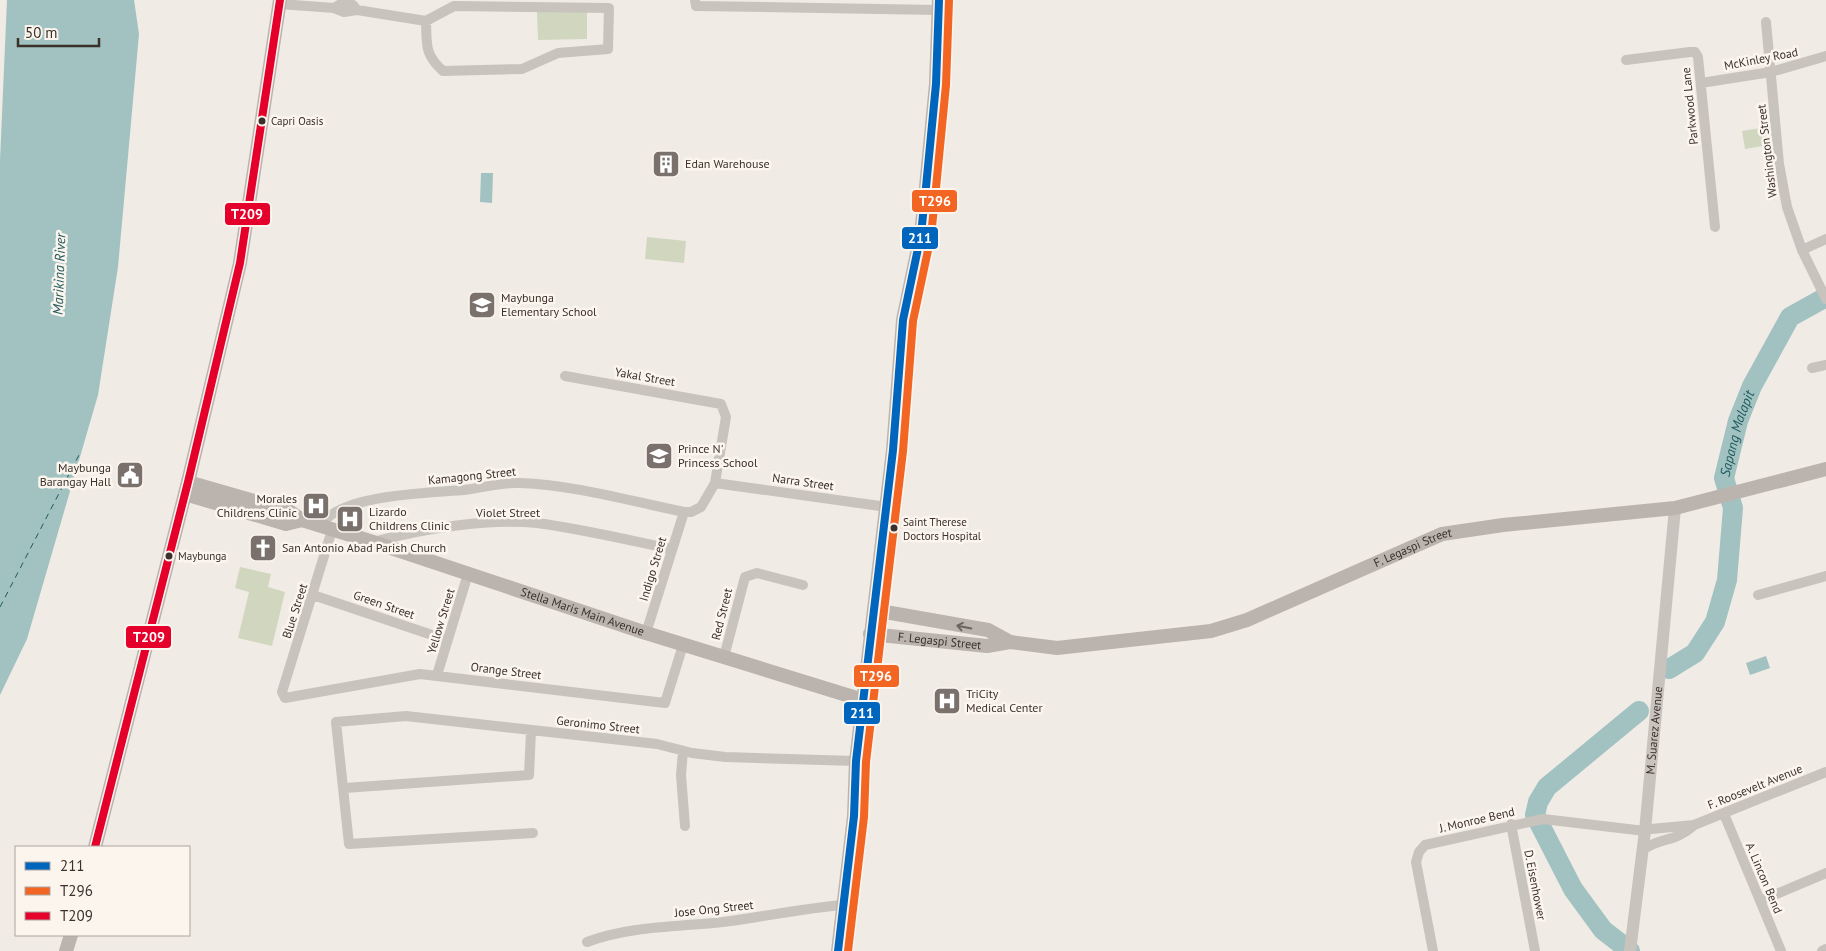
<svg xmlns="http://www.w3.org/2000/svg" width="1826" height="951" viewBox="0 0 1826 951" font-family="'PT Sans',sans-serif">
  <style>
    .green { fill: #d1d6bf }
    .water { fill: #a1c2c1 }
    .lines { fill: none; stroke-linecap: round; stroke-linejoin: round }
    .river { stroke: #a1c2c1; stroke-width: 20 }
    .ferry { stroke: #1f5a5e; stroke-width: 1; stroke-dasharray: 6 5; stroke-linecap: butt }
    .minor { stroke: #c9c3be; stroke-width: 10 }
    .tertiary { stroke: #c9c3be; stroke-width: 12 }
    .secondary { stroke: #bab3ae; stroke-width: 14 }
    .bus-1-casing { stroke: #fbf5ee; stroke-width: 11 }
    .bus-2-casing { stroke: #fbf5ee; stroke-width: 11 }
    .bus-3-casing { stroke: #fbf5ee; stroke-width: 11 }
    .bus-1 { stroke: #0065bd; stroke-width: 8 }
    .bus-2 { stroke: #f26522; stroke-width: 8 }
    .bus-3 { stroke: #e4002b; stroke-width: 8 }
    .oneway { stroke: #6e645f }
    .bus-dot { fill: #3b302b; stroke: #fbf5ee; stroke-width: 2 }
    .labels { text-anchor: middle; stroke-width: 5; stroke-linejoin: round; paint-order: stroke }
    .bus-label { font-size: 11px; fill: #3b302b; stroke: #fbf5ee; text-anchor: start }
    .street-label { font-size: 12px; fill: #3b302b; stroke: #fbf5ee }
    .poi-label { font-size: 12px; fill: #3b302b; stroke: #fbf5ee; text-anchor: start }
    .water-label { font-size: 14px; font-style: italic; fill: #1f5a5e; stroke: #fbf5ee }
    .line-badge { stroke: #fbf5ee; stroke-width: 2 }
    .badge-label { font-size: 14px; text-anchor: middle; font-weight: bold; fill: #fff }
  </style>
  <rect width="100%" height="100%" fill="#f0ebe5"/>
  <path class="green" d="M587 11V39L538 40 537 12Z
    M1767 127 1769 145 1745 149 1742 131Z
    M647 237 686 241 684 263 645 259Z
    M240 567 271 574 268 587 285 592 272 646 238 638 249 592 235 588Z"/>
  <path class="water" d="M7 0H134L139 34 118 267 98 395 27 639 0 695V160Z
    M481 173H493L492 203 480 202Z
    M1766 656 1770 668 1750 675 1746 663Z"/>
  <g class="lines">
    <g class="river">
      <path id="s1" d="M1669 669 1695 653 1715 622 1727 580 1733 508 1724 478 1738 421 1752 386 1790 317 1826 297"/>
      <path d="M1630 951 1603 930 1573 889 1535 815 1538 802 1547 787 1639 711"/>
    </g>
    <path class="ferry" d="M0 607 80 453"/>
    <path class="minor" d="M695 0 696 6 938 10
      M280 4 334 8 344 12 357 10 426 21 454 6 609 8 608 49 558 53 522 69 443 71C424 54 427 44 426 21
      M334 8 344 2 353 5 357 10
      M1766 22 1779 164 1787 207 1802 250 1826 299
      M1626 60 1690 52H1695L1698 57 1715 227
      M1701 83 1771 72 1826 56
      M1802 250 1826 239
      M1812 368 1826 365
      M715 483 887 507
      M321 526C337 494 431 493 464 490 482 488 501 482 520 483 575 485 630 501 684 512H691L701 507 715 483 726 417 721 404 565 376
      M332 530 282 692 285 698 420 674 665 703 683 645
      M373 542C422 529 487 518 537 523 582 529 628 540 672 549
      M313 595 447 640
      M1758 595 1826 576
      M646 633 684 512
      M724 657 745 577 757 573 803 585
      M437 675 468 574
      M683 751 681 775 685 826
      M345 788 529 775 531 731
      M1724 814 1781 951
      M1511 824 1535 951
      M1645 827 1651 829 1694 825 1826 772
      M533 833 349 844 336 722 406 716 657 744 692 753 725 757 856 761
      M1643 850C1657 838 1676 842 1693 826
      M1760 901 1826 873
      M587 942C630 926 677 927 723 922 763 917 803 908 844 905
      M1433 951 1416 862 1419 852 1425 845 1543 819 1645 831
      M1822 951 1826 949"/>
    <path class="tertiary" id="s2" d="M1630 951 1645 831 1675 508"/>
    <g class="secondary">
      <path id="s3" d="M188 482 289 511 302 520 373 542 646 633 863 700"/>
      <path d="M185 494 286 524 302 520"/>
      <path d="M874 610 988 630 1010 642"/>
      <path id="s4" d="M870 634 987 646 1010 642 1057 648 1211 631 1247 620 1442 534 1503 525 1675 508 1826 469"/>
      <path d="M95 847 188 482 240 263 280 0"/>
      <path d="M66 951 71 935"/>
      <path d="M838 951 854 816 856 761 893 450 903 320 921 234 926 187 936 84 939 0"/>
    </g>
    <g class="bus-1-casing">
      <path id="bus-1" d="M838 951 854 816 856 761 893 450 903 320 921 234 926 187 936 84 939 0"/>
    </g>
    <g class="bus-2-casing">
      <path id="bus-2" d="M848 951 864 817 866 762 903 451 913 321 931 236 936 188 946 85 949 0"/>
    </g>
    <g class="bus-3-casing">
      <path id="bus-3" d="M95 847 188 482 240 263 280 0"/>
    </g>
    <use href="#bus-1" class="bus-1"/>
    <use href="#bus-2" class="bus-2"/>
    <use href="#bus-3" class="bus-3"/>
  </g>
  <defs><path id="oneway-shaft" d="M-6 0H5M1.5-3L5.5 0L1.5 3" fill="none" stroke-width="1.6" stroke-linecap="round" stroke-linejoin="round" transform="scale(1.25)"/></defs>
  <use class="oneway" href="#oneway-shaft" transform="translate(964 627) rotate(-169)"/>
  <defs>
    <g id="building-square" transform="scale(1.4375)"><rect x="-9" y="-9" width="18" height="18" rx="4" fill="#7a716c" stroke="#fbf5ee"/><path d="M-4-6H4V6H1V3H-1V6H-4ZM-2.5-4.3h1.7v1.8h-1.7ZM.8-4.3h1.7v1.8H.8ZM-2.5-1h1.7V.8h-1.7ZM.8-1h1.7V.8H.8Z" fill="#fff"/></g>
    <g id="school-square" transform="scale(1.4375)"><rect x="-9" y="-9" width="18" height="18" rx="4" fill="#7a716c" stroke="#fbf5ee"/><path d="M0-5L7-2L0 1L-7-2ZM-4 1L0 2.5L4 1V4Q0 6-4 4Z" fill="#fff"/></g>
    <g id="civic-square" transform="scale(1.4375)"><rect x="-9" y="-9" width="18" height="18" rx="4" fill="#7a716c" stroke="#fbf5ee"/><path d="M-.6-6.5H3V-4.5H.6V-3L4-1V1h2V6H-6V1h2V-1L-.6-3ZM-1.2 2.5V6h2.4V2.5Z" fill="#fff"/></g>
    <g id="hospital-square" transform="scale(1.4375)"><rect x="-9" y="-9" width="18" height="18" rx="4" fill="#7a716c" stroke="#fbf5ee"/><path d="M-5-5h3v3.5h4V-5h3V5h-3V1.5h-4V5h-3Z" fill="#fff"/></g>
    <g id="church-square" transform="scale(1.4375)"><rect x="-9" y="-9" width="18" height="18" rx="4" fill="#7a716c" stroke="#fbf5ee"/><path d="M-1.2-6h2.4v3.5h3.3v2.4h-3.3V6h-2.4V-.1h-3.3v-2.4h3.3Z" fill="#fff"/></g>
  </defs>
  <g fill-rule="evenodd">
    <use href="#building-square" x="666" y="164"/>
    <use href="#school-square" x="482" y="305"/>
    <use href="#school-square" x="659" y="456"/>
    <use href="#civic-square" x="130" y="475"/>
    <use href="#hospital-square" x="316" y="506"/>
    <use href="#hospital-square" x="350" y="519"/>
    <use href="#church-square" x="263" y="548"/>
    <use href="#hospital-square" x="947" y="701"/>
  </g>
  <g class="bus-dot">
    <circle cx="262" cy="121" r="4.5"/>
    <circle cx="894" cy="528" r="4.5"/>
    <circle cx="169" cy="556" r="4.5"/>
  </g>
  <g class="labels">
    <g class="bus-label">
      <text x="271" y="125">Capri Oasis</text>
      <text x="903" y="526">Saint Therese<tspan x="903" dy="14">Doctors Hospital</tspan></text>
      <text x="178" y="560">Maybunga</text>
    </g>
    <g class="street-label">
      <text transform="translate(1761 59) rotate(-11)" y="4">McKinley Road</text>
      <text transform="translate(1690 106) rotate(-96)" y="4">Parkwood Lane</text>
      <text transform="translate(1767 151) rotate(-97)" y="4">Washington Street</text>
      <text transform="translate(645 377) rotate(10)" y="4">Yakal Street</text>
      <text transform="translate(472 476) rotate(-6)" y="4">Kamagong Street</text>
      <text transform="translate(803 482) rotate(8)" y="4">Narra Street</text>
      <text x="508" y="517">Violet Street</text>
      <text dy="4" stroke="none"><textPath href="#s4" startOffset="562">F. Legaspi Street</textPath></text>
      <text transform="translate(653 569) rotate(-73)" y="4">Indigo Street</text>
      <text transform="translate(384 605) rotate(19)" y="4">Green Street</text>
      <text transform="translate(295 611) rotate(-72)" y="4">Blue Street</text>
      <text dy="4" stroke="none"><textPath href="#s3" startOffset="416">Stella Maris Main Avenue</textPath></text>
      <text transform="translate(722 614) rotate(-76)" y="4">Red Street</text>
      <text transform="translate(441 621) rotate(-73)" y="4">Yellow Street</text>
      <text dy="4" stroke="none"><textPath href="#s4" startOffset="70">F. Legaspi Street</textPath></text>
      <text transform="translate(506 671) rotate(7)" y="4">Orange Street</text>
      <text transform="translate(598 725) rotate(6)" y="4">Geronimo Street</text>
      <text dy="4" stroke="none"><textPath href="#s2" startOffset="222">M. Suarez Avenue</textPath></text>
      <text transform="translate(1755 787) rotate(-22)" y="4">F. Roosevelt Avenue</text>
      <text transform="translate(1477 820) rotate(-13)" y="4">J. Monroe Bend</text>
      <text transform="translate(1764 878) rotate(67)" y="4">A. Lincon Bend</text>
      <text transform="translate(1535 885) rotate(79)" y="4">D. Eisenhower</text>
      <text transform="translate(714 909) rotate(-6)" y="4">Jose Ong Street</text>
    </g>
    <g class="poi-label">
      <text x="685" y="168">Edan Warehouse</text>
      <text x="501" y="302">Maybunga<tspan x="501" dy="14">Elementary School</tspan></text>
      <text x="678" y="453">Prince N'<tspan x="678" dy="14">Princess School</tspan></text>
      <text x="111" y="472" text-anchor="end">Maybunga<tspan x="111" dy="14">Barangay Hall</tspan></text>
      <text x="297" y="503" text-anchor="end">Morales<tspan x="297" dy="14">Childrens Clinic</tspan></text>
      <text x="369" y="516">Lizardo<tspan x="369" dy="14">Childrens Clinic</tspan></text>
      <text x="282" y="552">San Antonio Abad Parish Church</text>
      <text x="966" y="698">TriCity<tspan x="966" dy="14">Medical Center</tspan></text>
    </g>
    <g class="water-label">
      <text transform="translate(59 274) rotate(-88)" y="5">Marikina River</text>
      <text dy="5" stroke="none"><textPath href="#s1" startOffset="261">Sapang Malapit</textPath></text>
    </g>
  </g>
  <g class="line-badge">
    <rect x="911" y="189" width="47" height="24" rx="5" fill="#f26522"/>
    <rect x="224" y="202" width="47" height="24" rx="5" fill="#e4002b"/>
    <rect x="901" y="226" width="38" height="24" rx="5" fill="#0065bd"/>
    <rect x="125" y="625" width="47" height="24" rx="5" fill="#e4002b"/>
    <rect x="853" y="664" width="47" height="24" rx="5" fill="#f26522"/>
    <rect x="843" y="701" width="38" height="24" rx="5" fill="#0065bd"/>
  </g>
  <g class="badge-label">
    <text x="935" y="206">T296</text>
    <text x="247" y="219">T209</text>
    <text x="920" y="243">211</text>
    <text x="149" y="642">T209</text>
    <text x="876" y="681">T296</text>
    <text x="862" y="718">211</text>
  </g>
  <rect x="15" y="846" width="175" height="90" fill="#fbf5ee" stroke="#aea6a0"/>
  <rect x="25" y="862" width="25" height="8" fill="#0065bd" stroke="#aea6a0"/>
  <text x="60" y="871" font-size="15" fill="#3b302b">211</text>
  <rect x="25" y="887" width="25" height="8" fill="#f26522" stroke="#aea6a0"/>
  <text x="60" y="896" font-size="15" fill="#3b302b">T296</text>
  <rect x="25" y="912" width="25" height="8" fill="#e4002b" stroke="#aea6a0"/>
  <text x="60" y="921" font-size="15" fill="#3b302b">T209</text>
  <path d="M18 38v8h81v-8" fill="none" stroke="#3b302b" stroke-width="2.5"/>
  <text x="25" y="38" font-size="15" fill="#3b302b" stroke="#fbf5ee" stroke-width="4" paint-order="stroke">50 m</text>
</svg>
